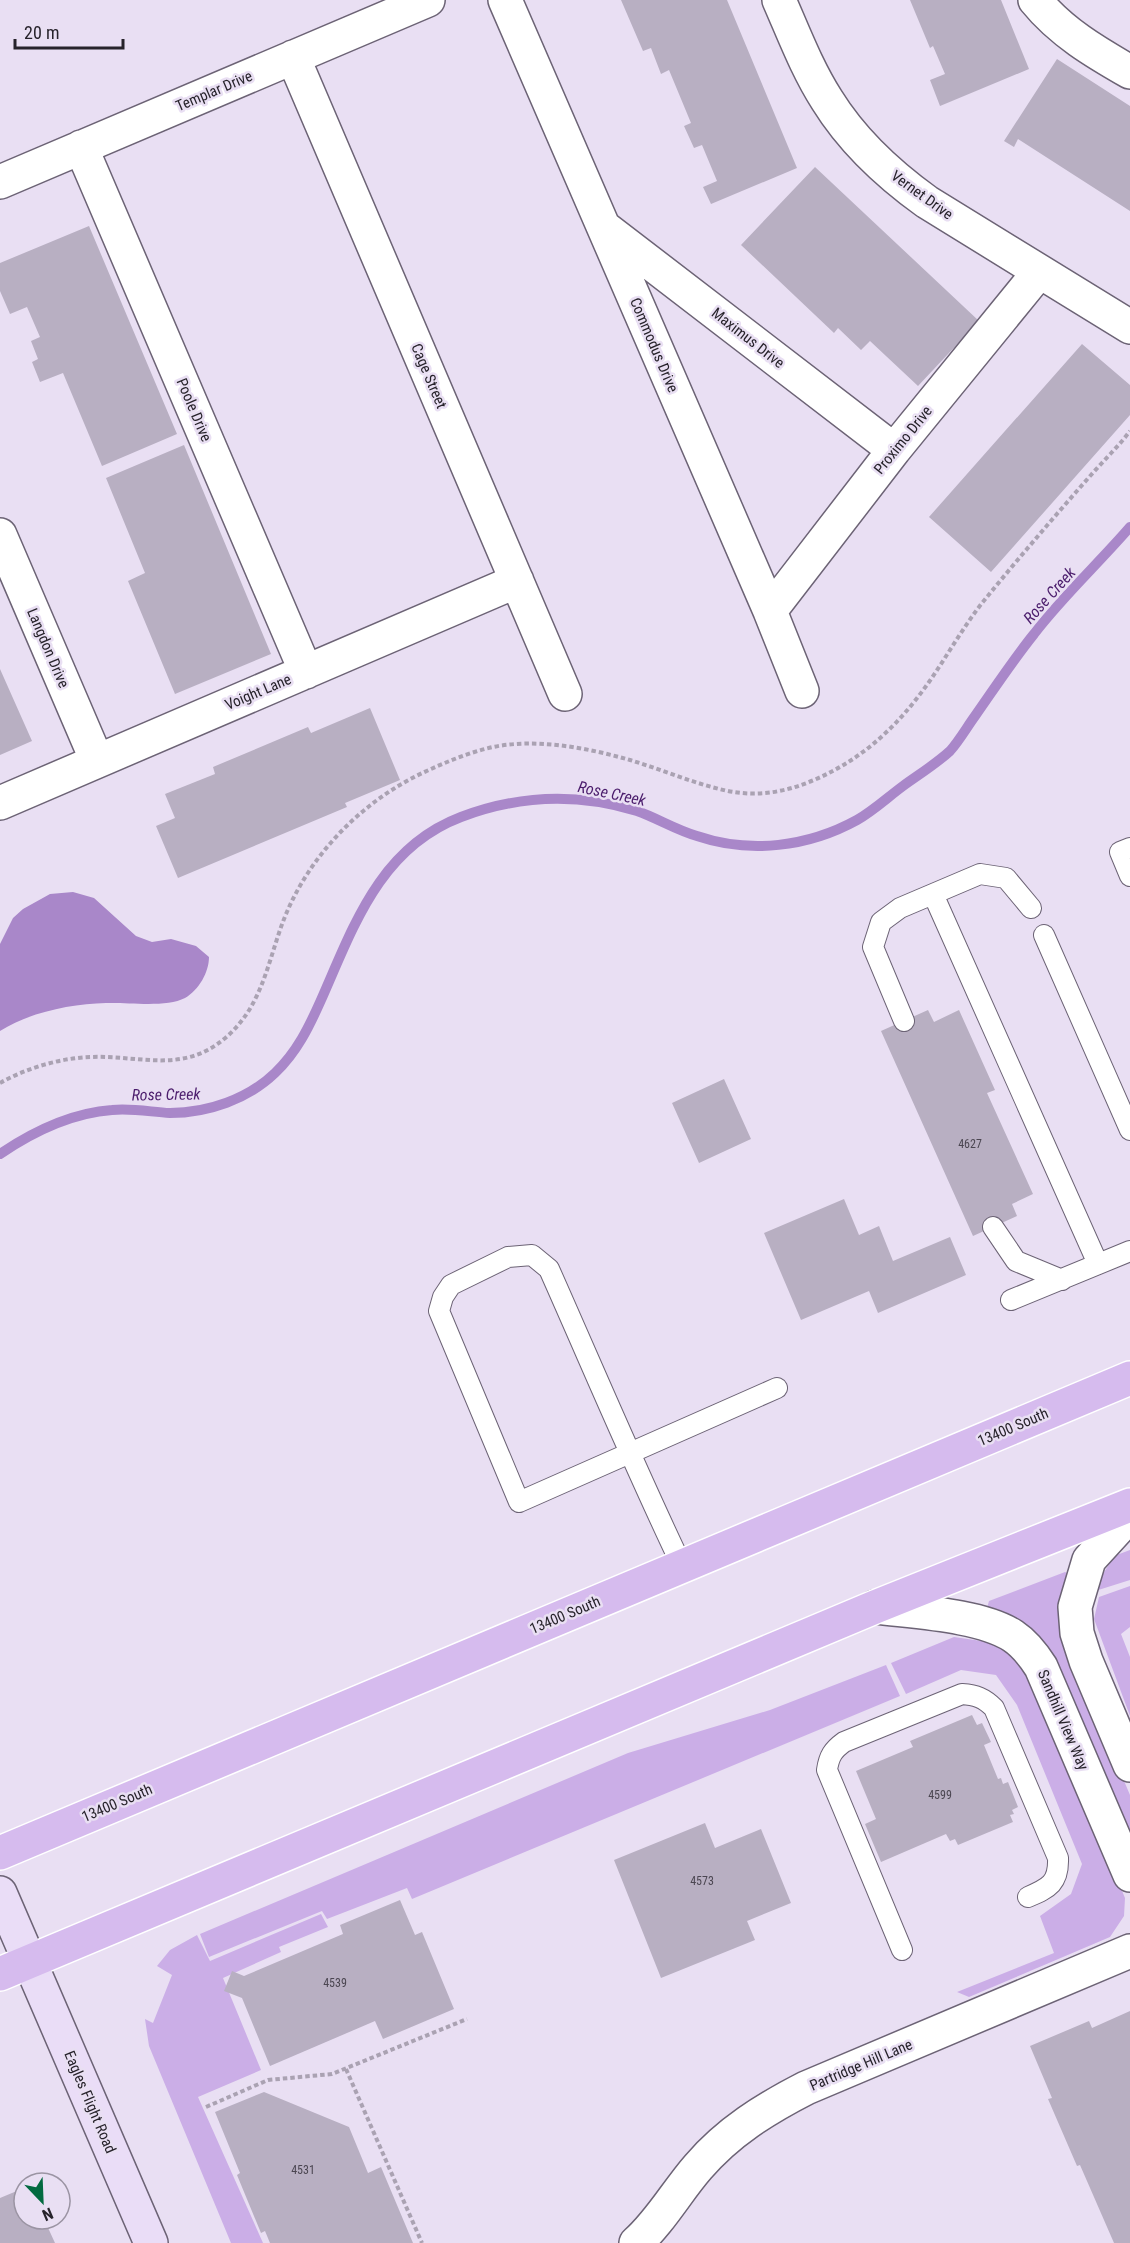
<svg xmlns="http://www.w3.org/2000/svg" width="1130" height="2243" viewBox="0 0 1130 2243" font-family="'Roboto Condensed',sans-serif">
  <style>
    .green { fill: #cbaee7 }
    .water { fill: #a987c9 }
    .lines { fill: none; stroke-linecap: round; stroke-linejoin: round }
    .stream { stroke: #a987c9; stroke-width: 10 }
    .building { fill: #b8afc2 }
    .lane-casing { stroke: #6c6375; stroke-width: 22 }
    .street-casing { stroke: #6c6375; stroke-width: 36 }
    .secondary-casing { stroke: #6c6375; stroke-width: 36 }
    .primary-casing { stroke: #fff; stroke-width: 36 }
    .path { stroke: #aaa2b2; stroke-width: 4; stroke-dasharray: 4.5 3; stroke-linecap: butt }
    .lane { stroke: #fff; stroke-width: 20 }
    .street { stroke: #fff; stroke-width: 33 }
    .secondary { stroke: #eaddf7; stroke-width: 33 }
    .primary { stroke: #d6bbee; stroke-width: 33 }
    .labels { text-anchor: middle; stroke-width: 5; stroke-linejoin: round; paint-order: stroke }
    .number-label { font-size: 12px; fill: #4b4651 }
    .street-label { font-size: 15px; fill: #27232b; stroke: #e9dff3 }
    .water-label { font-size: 16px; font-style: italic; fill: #4b1d6c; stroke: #e9dff3 }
  </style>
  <rect width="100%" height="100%" fill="#e9dff3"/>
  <path class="green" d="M1130 1550V1580L1092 1592 1114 1556Z
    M1065 1572 1072 1576 1074 1663 1130 1795V1849L987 1608 989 1601Z
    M1130 1586V1627L1121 1634 1130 1657V1716L1094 1619 1099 1597Z
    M954 1637 1002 1644 1031 1671 1125 1898 1124 1916 1110 1937 969 1997 957 1992 1054 1953 1040 1916 1071 1894 1082 1864 1017 1705 996 1675 961 1670 906 1694 891 1663Z
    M886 1665 900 1696 412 1899 407 1888 327 1919 322 1911 209 1957 200 1934 628 1753 770 1710Z
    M321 1914 328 1927 279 1947 281 1952 223 1978 261 2070 198 2097 263 2243H231L149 2046 145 2019 153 2023 172 1975 157 1966 170 1950 197 1935 210 1961Z"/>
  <path class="water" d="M73 892 94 898 136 936 152 942 171 939 196 946 209 957C209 972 199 990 185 998 166 1008 127 1002 106 1003 71 1004 30 1012 0 1031V944L13 918 23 909 50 894Z"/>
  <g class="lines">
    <path class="stream" d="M0 1154C34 1131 71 1113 112 1110 132 1108 151 1112 170 1113 208 1113 248 1099 275 1073 297 1052 309 1027 321 1000 353 928 379 848 461 817 519 795 578 793 637 811 657 818 676 830 697 836 750 854 808 847 857 820 873 811 888 797 903 786 918 775 936 764 950 751 959 741 967 727 975 716 994 689 1013 660 1034 634 1063 596 1099 563 1130 527"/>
  </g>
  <path class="building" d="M621 0H727L797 168 711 204 703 187 717 181 702 145 694 148 684 126 691 123 669 70 661 74 651 48 643 51Z
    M910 0H1001L1029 69 940 106 930 80 945 74 933 46 930 48Z
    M1057 59 1130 106V211L1018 139 1014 147 1004 141Z
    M815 167 979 321 918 386 870 341 861 350 838 328 834 333 741 245Z
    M89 226 177 434 102 466 63 373 40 382 32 362 38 359 31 341 40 337 27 307 10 314 0 291V263Z
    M1082 344 1130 385V415L991 572 929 517Z
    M184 445 271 654 175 694 128 581 145 573 106 478Z
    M0 669 32 741 0 755Z
    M370 708 400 780 345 803 347 807 178 878 156 826 175 818 165 794 215 774 213 767 308 727 311 733Z
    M928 1010 934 1022 959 1010 995 1090 987 1093 1033 1194 1012 1204 1017 1216 973 1236 881 1031Z
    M724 1079 751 1139 699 1163 672 1103Z
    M844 1199 859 1235 879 1226 893 1261 950 1237 966 1275 878 1313 869 1291 801 1320 764 1233Z
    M972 1715 977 1725 982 1723 991 1742 984 1745 998 1779 1001 1778 1003 1784 1008 1782 1018 1807 1012 1810 1014 1814 1010 1815 1013 1822 958 1845 955 1839 950 1841 946 1834 881 1862 865 1824 876 1819 856 1771 913 1747 910 1741Z
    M705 1823 715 1848 761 1829 791 1903 747 1921 755 1940 661 1978 614 1860Z
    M400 1900 415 1935 422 1932 454 2009 383 2039 375 2021 270 2066 242 1998 224 1991 232 1971 244 1976 343 1934 340 1925Z
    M1130 2011V2243H1114L1080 2165 1077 2166 1048 2099 1052 2098 1030 2046 1089 2021 1092 2028Z
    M264 2092 349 2127 368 2173 381 2167 413 2243H270L265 2231 261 2233 237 2175 240 2173 215 2112Z
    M24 2188V2219H44L55 2243H0V2198Z"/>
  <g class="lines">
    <g class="lane-casing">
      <path id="lane" d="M1130 848 1120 852 1130 876
        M933 894 1098 1264
        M1044 935 1130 1130
        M904 1021 873 947 881 922 900 908 980 874 1006 878 1031 908
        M993 1227 1016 1261 1062 1280
        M1011 1300 1130 1251
        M682 1566C635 1468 593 1368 549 1269L532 1255 508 1257 451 1285 443 1297 439 1311 519 1502 777 1388
        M902 1950 827 1770C829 1756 833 1750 844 1742L962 1694C976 1695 984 1698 994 1708L1058 1858C1059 1883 1049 1888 1028 1897"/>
    </g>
    <g class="street-casing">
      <path id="street" d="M505 0 770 611 802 691
        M779 0C794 34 807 69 827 100 853 142 888 174 927 202L1130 327
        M1035 0C1061 32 1095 52 1130 72
        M293 57 565 694
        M81 147 306 672
        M0 182 428 0
        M605 228 894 450
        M0 535 97 761
        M770 611 894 450 1039 272
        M0 803 517 581
        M1130 1515 1089 1560 1075 1607 1077 1633 1086 1661 1130 1765
        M875 1607C914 1612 981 1615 1013 1636 1025 1644 1034 1656 1041 1667L1130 1875
        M636 2243C660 2222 677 2191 698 2167 728 2132 765 2109 806 2088L1130 1951"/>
    </g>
    <g class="secondary-casing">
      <path id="secondary" d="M0 1893 151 2243"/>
    </g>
    <g class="primary-casing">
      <path id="primary" d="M0 1853 1130 1378
        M0 1974 875 1607 1130 1505"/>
    </g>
    <path class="path" d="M0 1083C27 1068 60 1058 91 1057 139 1055 182 1074 224 1039 259 1010 266 971 280 930 304 859 362 799 431 769 451 760 471 752 493 747 537 738 588 748 630 760 663 770 695 784 728 791 758 797 786 792 814 780 863 759 898 726 929 682 947 656 962 629 982 603 1017 560 1054 517 1091 475 1104 460 1118 447 1130 431
      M346 2069 422 2243
      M206 2107 268 2080 332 2074 467 2019"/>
    <use href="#lane" class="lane"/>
    <use href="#street" class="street"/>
    <use href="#secondary" class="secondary"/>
    <use href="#primary" class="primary"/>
  </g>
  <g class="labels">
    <g class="number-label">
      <text x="970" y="1148">4627</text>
      <text x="940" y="1799">4599</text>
      <text x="702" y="1885">4573</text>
      <text x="335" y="1987">4539</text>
      <text x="303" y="2174">4531</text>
    </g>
    <g class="street-label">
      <text transform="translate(214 91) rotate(-23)" y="5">Templar Drive</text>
      <text transform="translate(922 195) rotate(36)" y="5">Vernet Drive</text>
      <text transform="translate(748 338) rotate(38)" y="5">Maximus Drive</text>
      <text transform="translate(654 345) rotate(67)" y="5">Commodus Drive</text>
      <text transform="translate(429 376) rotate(67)" y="5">Cage Street</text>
      <text transform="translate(194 410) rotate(67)" y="5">Poole Drive</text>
      <text transform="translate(903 440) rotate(-51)" y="5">Proximo Drive</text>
      <text transform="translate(48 648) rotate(67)" y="5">Langdon Drive</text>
      <text transform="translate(258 692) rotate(-23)" y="5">Voight Lane</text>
      <text transform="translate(1013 1427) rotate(-23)" y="5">13400 South</text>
      <text transform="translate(565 1615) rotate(-23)" y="5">13400 South</text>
      <text transform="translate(1063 1720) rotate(67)" y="5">Sandhill View Way</text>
      <text transform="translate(117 1803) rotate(-23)" y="5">13400 South</text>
      <text transform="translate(861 2065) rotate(-23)" y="5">Partridge Hill Lane</text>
      <text transform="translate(90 2102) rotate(67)" y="5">Eagles Flight Road</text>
    </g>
    <g class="water-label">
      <text transform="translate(1049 595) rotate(-48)" y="6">Rose Creek</text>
      <text transform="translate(612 793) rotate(12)" y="6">Rose Creek</text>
      <text transform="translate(166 1094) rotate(-1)" y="6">Rose Creek</text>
    </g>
  </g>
  <g transform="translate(42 2201) rotate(157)"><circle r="28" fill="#e9dff3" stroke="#9b94a3" stroke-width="1.5"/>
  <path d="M0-4.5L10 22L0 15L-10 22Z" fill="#036a40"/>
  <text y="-9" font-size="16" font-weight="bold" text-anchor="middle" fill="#27232b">N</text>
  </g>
  <path d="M15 39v9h108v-9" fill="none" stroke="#27232b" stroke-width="3"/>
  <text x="24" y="39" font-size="18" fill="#27232b" stroke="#e9dff3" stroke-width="4.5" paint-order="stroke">20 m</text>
</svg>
